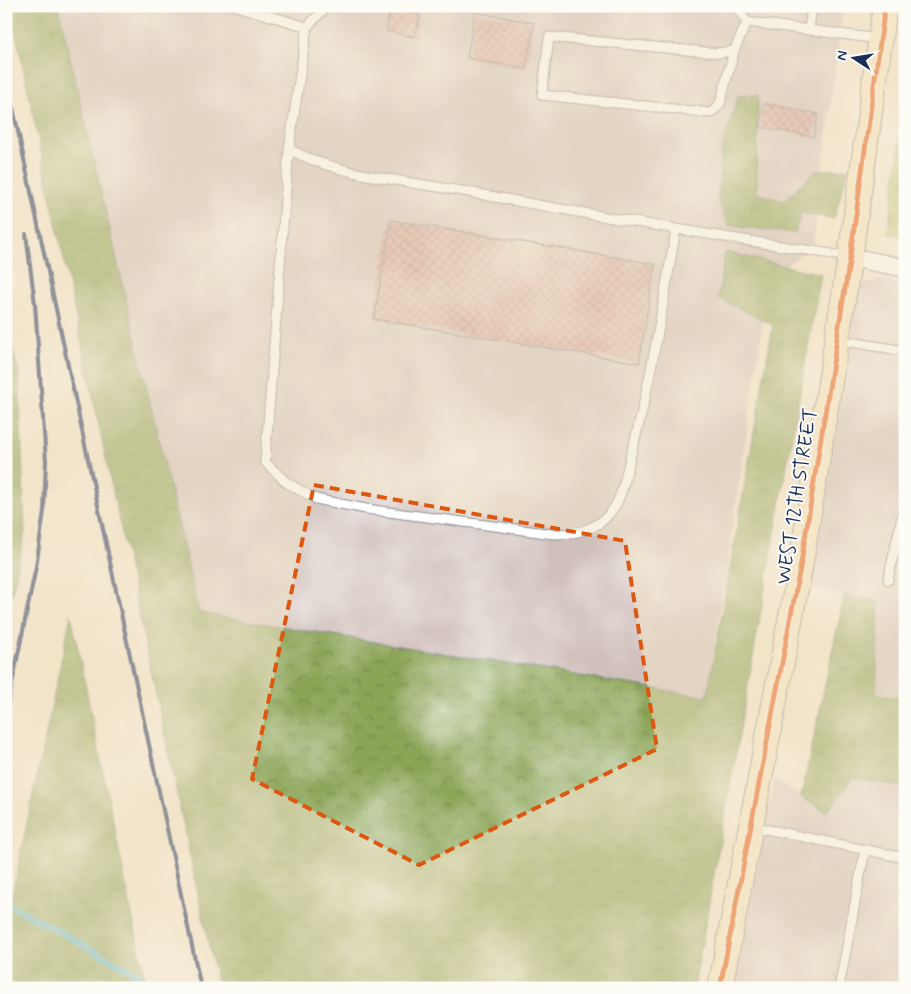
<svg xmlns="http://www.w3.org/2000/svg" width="911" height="994" viewBox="0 0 911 994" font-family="Mynerve,sans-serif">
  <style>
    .industrial { fill: #d0c0bc }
    .grass { fill: url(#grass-tufts); stroke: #65765f }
    .forest { fill: url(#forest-crowns); stroke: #536a5a }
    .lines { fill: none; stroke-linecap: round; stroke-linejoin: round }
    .stream { stroke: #52b5d0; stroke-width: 6 }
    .building { fill: url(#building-cross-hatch) }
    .lane-casing { stroke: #868a94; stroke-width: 11 }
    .street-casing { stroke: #868a94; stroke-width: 20 }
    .secondary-casing { stroke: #868a94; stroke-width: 26 }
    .lane { stroke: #fff; stroke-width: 9 }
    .street { stroke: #fff; stroke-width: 18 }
    .secondary { stroke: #f7e8c3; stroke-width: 24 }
    .rail { stroke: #1b2f5e; stroke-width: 4 }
    .cycleway-casing { stroke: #fdfcf7; stroke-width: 8 }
    .cycleway { stroke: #e8590c; stroke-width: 5 }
    .marked { fill: none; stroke: #de5710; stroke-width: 4; stroke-dasharray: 10 6; stroke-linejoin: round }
    .labels { text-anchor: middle; stroke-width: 4; stroke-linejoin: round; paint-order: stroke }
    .street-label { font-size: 20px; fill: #1b2f5e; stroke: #fdfcf7 }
  </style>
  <defs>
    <pattern id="grass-tufts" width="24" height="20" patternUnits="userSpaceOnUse" patternTransform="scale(1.25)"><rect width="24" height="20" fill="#afbd60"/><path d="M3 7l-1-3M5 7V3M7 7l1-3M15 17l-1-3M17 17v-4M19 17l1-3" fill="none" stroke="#8e9a52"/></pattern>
    <pattern id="forest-crowns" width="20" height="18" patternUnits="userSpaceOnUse" patternTransform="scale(1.25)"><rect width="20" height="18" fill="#8ba456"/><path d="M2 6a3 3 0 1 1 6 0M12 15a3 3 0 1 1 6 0" fill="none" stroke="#71864a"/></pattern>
    <pattern id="building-cross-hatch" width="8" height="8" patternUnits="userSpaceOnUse" patternTransform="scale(1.25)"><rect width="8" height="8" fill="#dcaaa1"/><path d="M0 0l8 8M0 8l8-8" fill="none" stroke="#b28b86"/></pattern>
  </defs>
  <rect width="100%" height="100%" fill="#fdfcf7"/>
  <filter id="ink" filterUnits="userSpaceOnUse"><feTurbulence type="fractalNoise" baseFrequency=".02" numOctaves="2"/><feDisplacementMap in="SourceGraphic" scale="10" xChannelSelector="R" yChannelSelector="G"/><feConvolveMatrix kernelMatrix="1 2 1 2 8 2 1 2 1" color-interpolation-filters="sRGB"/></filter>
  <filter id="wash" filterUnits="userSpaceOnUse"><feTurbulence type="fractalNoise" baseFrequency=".0096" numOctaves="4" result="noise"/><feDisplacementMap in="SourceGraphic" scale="20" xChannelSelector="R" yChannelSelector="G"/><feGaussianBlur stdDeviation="1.12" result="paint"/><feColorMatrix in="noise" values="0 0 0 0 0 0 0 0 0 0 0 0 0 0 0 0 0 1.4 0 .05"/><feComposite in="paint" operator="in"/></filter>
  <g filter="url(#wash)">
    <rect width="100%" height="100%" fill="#f2e4c9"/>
    <path class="industrial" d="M58 6H843L813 246 770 277 707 697 199 613Z
      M880 280 905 284V700L876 695 878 602 844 596 807 586 854 294 862 285Z
      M853 777 905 788V988H733L774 780 827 812Z"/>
    <path class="grass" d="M905 109V237L888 234Z"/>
    <path class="forest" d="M10 6H58L199 613 707 697 773 325 718 298 725 252 821 274 694 988H218Z
      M758 95 757 193 783 201 816 170 848 169 834 219 801 213 795 233 729 226 718 200 721 153 738 96Z
      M6 323 19 373 25 532 6 623Z
      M844 596 879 602 876 694 905 700V788L853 777 827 812 801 797Z
      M71 614 147 988H6V923Z"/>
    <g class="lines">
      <path class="stream" d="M6 903 163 988"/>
    </g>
    <g id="blocks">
      <path class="building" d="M390 8 420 15 415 37 386 31Z
        M475 12 534 23 526 69 467 58Z
        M764 104 818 114 814 137 760 127Z
        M391 220 655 264 639 363 374 319Z"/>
    </g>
  </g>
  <g filter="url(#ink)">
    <use href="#blocks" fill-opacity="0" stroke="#868a94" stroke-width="1"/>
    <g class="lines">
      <g class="lane-casing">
        <path id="lane" d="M236 6 307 27
          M327 6 307 27 289 149C337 176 413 182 468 192 595 216 722 237 850 257
          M735 6 747 22
          M809 30 812 6
          M734 51 720 104 711 113 542 95 549 37 718 53 734 51 747 22 879 39
          M289 149 265 462 287 483 316 499 366 509 553 534C576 534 596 531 611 512 622 499 626 474 630 458 651 384 662 306 676 230
          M839 340 905 351
          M888 580 905 503
          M751 826 905 858
          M839 988 865 850"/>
      </g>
      <g class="street-casing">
        <path id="street" d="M850 257 905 268"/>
      </g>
      <g class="secondary-casing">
        <path id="secondary" d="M720 988 801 563 850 257 885 6"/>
      </g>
      <use href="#lane" class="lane"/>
      <use href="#street" class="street"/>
      <use href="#secondary" class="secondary"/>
      <path class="rail" d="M6 75 201 988
        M6 713 36 567 44 511 46 461 35 304 26 234"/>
      <g class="cycleway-casing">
        <path id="cycleway" d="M720 988 801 563 850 257 885 6"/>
      </g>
      <use href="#cycleway" class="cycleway"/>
    </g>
  </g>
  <path d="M0 0H911V994H0ZM314 485 625 541 657 749 419 865 252 779Z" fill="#f2e4c9" fill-opacity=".55" fill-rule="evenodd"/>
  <path class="marked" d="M314 485 625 541 657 749 419 865 252 779Z"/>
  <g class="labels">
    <g class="street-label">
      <text transform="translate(796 496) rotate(-81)" y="7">WEST 12TH STREET</text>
    </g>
  </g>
  <rect width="911" height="994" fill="none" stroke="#fdfcf7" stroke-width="25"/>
  <g transform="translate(854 58) rotate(282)" stroke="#fdfcf7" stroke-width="4" paint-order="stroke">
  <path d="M0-4L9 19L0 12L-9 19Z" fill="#1b2f5e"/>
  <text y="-8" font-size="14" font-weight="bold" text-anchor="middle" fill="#1b2f5e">N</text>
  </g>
</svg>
